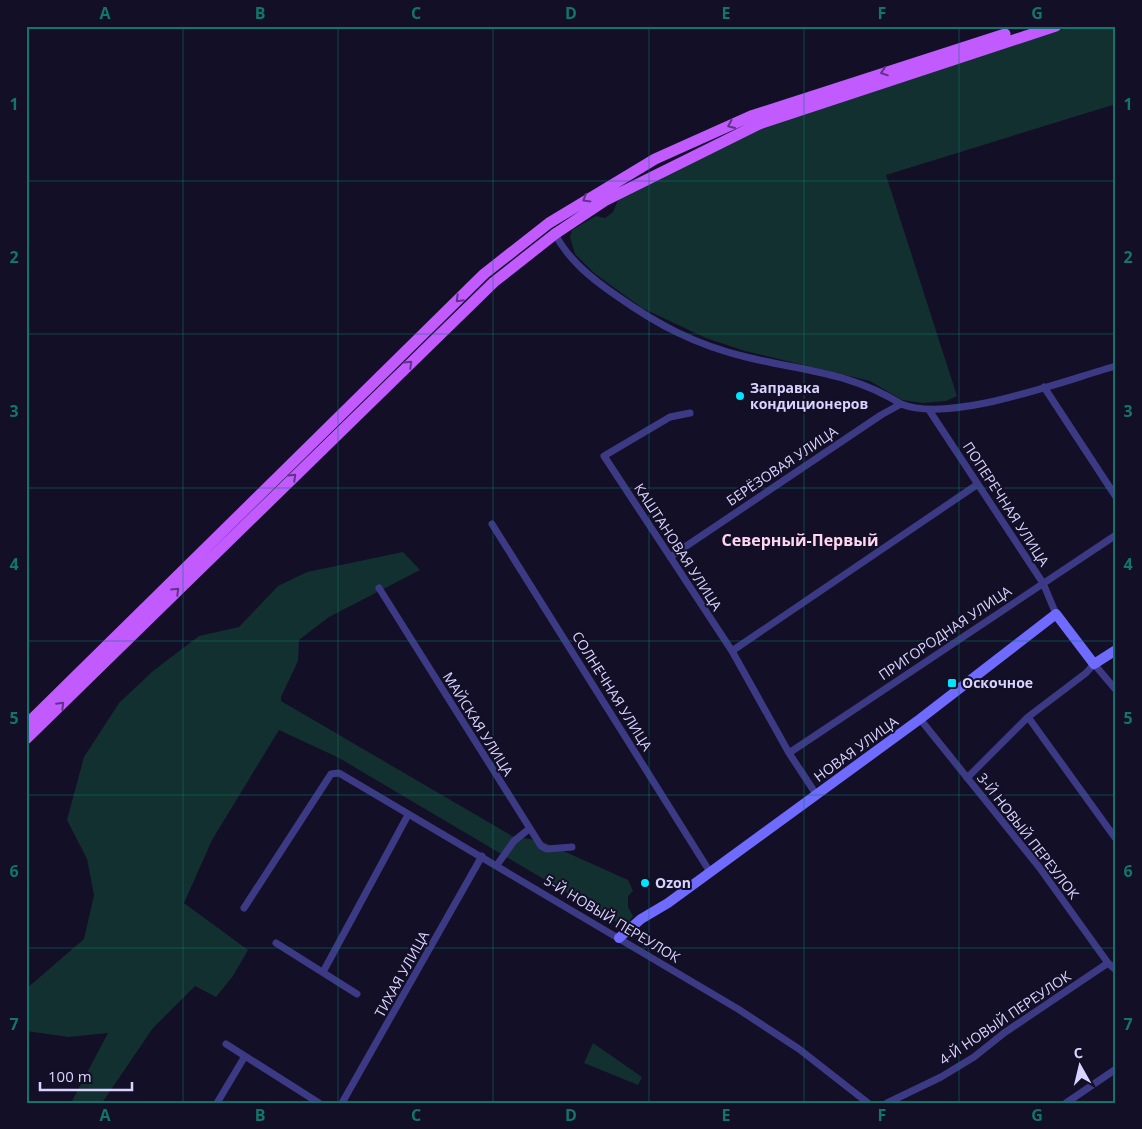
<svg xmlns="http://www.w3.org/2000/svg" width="1142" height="1129" viewBox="0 0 1142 1129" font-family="'Open Sans',sans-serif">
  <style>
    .green { fill: #12302f }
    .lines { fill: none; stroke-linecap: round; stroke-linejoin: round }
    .street { stroke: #3d3a85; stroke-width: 7 }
    .secondary { stroke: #6f6bff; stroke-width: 10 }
    .primary { stroke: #c25bff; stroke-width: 11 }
    .oneway { stroke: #623188 }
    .grid { fill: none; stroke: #0f766e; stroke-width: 1; stroke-opacity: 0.55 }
    .poi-dot { fill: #00e5ff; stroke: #130f26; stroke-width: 2 }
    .labels { text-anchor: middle; stroke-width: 4; stroke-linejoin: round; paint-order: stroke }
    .poi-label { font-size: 14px; font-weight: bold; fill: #d9d4ff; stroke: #130f26; text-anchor: start }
    .street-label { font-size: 14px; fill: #d9d4ff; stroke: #130f26 }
    .quarter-label { font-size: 16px; font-weight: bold; fill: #ffd6f0; stroke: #130f26 }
    .neatline { fill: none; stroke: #0f766e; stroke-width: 2 }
    .grid-label { font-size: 16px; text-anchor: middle; font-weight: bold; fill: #0f766e }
  </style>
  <rect width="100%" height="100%" fill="#130f26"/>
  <path class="green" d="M1074 26H1116V104L886 175 957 396 946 401 923 403 902 400 870 381 745 351 706 338 642 308 594 273 575 254 570 237 572 230 596 216 605 218 613 212 618 200 767 124Z
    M403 552 420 570 329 617 299 640 298 661 281 697V701L512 836 541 841 628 880 633 891 628 896V907L633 916 627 924 618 923 339 758 279 730 212 840 184 903 248 950 233 976 216 997 195 986 153 1028 102 1103H71L108 1033 69 1037 26 1031V989L84 939 94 895 87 859 67 820 84 757 119 703 153 671 199 636 239 627 278 586 307 572Z
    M593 1043 642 1077 638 1085 584 1063Z"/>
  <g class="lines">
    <path class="street" d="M554 232C568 260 592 279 617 296 658 325 696 345 746 357 803 371 850 372 901 404
      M1044 387 1116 497
      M929 410 1043 583 1056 614
      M690 413 670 417 604 456 732 651 789 753 816 794
      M492 524 710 872
      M670 557 881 415 901 404C951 424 1062 381 1116 366
      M379 588 541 846 547 849 572 847
      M732 651 978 484
      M1028 717 1116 839
      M920 719 1039 867 1108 963 1116 970
      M789 753 1116 535
      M967 778 1028 717 1086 673 1094 664 1116 690
      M497 865 514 841 529 829
      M244 908 331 774 339 773 738 1009 799 1049 868 1103
      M276 943 357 994
      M323 972 408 815
      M226 1044 319 1103
      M217 1103 245 1056
      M342 1103 482 856
      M887 1103 941 1077 974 1057 1004 1033 1108 963
      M1066 1103 1116 1069"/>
    <path class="secondary" d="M619 938 641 919 668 903 920 719 1056 614 1094 664 1116 650"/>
    <path class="primary" d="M26 725 484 274 549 223 655 159 751 116 1005 34
      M26 739 494 282 555 234 606 200 759 124 1056 26"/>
  </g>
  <defs><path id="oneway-chevron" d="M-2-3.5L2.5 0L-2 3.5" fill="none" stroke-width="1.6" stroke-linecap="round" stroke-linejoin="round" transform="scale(1.25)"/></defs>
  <g class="oneway">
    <use href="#oneway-chevron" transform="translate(884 72) rotate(162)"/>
    <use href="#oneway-chevron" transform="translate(731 125) rotate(156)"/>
    <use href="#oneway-chevron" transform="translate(586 199) rotate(149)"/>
    <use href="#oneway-chevron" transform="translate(459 299) rotate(135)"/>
    <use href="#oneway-chevron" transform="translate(409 364) rotate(-44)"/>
    <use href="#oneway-chevron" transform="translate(293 477) rotate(-44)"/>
    <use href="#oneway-chevron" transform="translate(176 591) rotate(-44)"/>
    <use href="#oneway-chevron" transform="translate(61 705) rotate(-45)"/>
  </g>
  <path class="grid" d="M183 26V1103M338 26V1103M493 26V1103M649 26V1103M804 26V1103M959 26V1103M26 181H1116M26 334H1116M26 488H1116M26 641H1116M26 795H1116M26 948H1116"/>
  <g class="poi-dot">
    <circle cx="740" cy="396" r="5"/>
    <rect x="947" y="678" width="10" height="10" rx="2.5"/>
    <circle cx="645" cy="883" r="5"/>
  </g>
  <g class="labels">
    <g class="poi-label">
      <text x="750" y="393">Заправка<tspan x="750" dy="16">кондиционеров</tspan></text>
      <text x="962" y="688">Оскочное</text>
      <text x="655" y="888">Ozon</text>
    </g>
    <g class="street-label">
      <text transform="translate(782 466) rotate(-34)" y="5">БЕРЁЗОВАЯ УЛИЦА</text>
      <text transform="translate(1006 504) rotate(57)" y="5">ПОПЕРЕЧНАЯ УЛИЦА</text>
      <text transform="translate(678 547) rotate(57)" y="5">КАШТАНОВАЯ УЛИЦА</text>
      <text transform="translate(945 633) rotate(-34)" y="5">ПРИГОРОДНАЯ УЛИЦА</text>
      <text transform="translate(612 691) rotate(58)" y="5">СОЛНЕЧНАЯ УЛИЦА</text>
      <text transform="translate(478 724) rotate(58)" y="5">МАЙСКАЯ УЛИЦА</text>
      <text transform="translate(856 749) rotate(-36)" y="5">НОВАЯ УЛИЦА</text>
      <text transform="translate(1028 836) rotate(52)" y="5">3-Й НОВЫЙ ПЕРЕУЛОК</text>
      <text transform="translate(612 919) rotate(31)" y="5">5-Й НОВЫЙ ПЕРЕУЛОК</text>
      <text transform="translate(402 974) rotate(-61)" y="5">ТИХАЯ УЛИЦА</text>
      <text transform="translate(1005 1018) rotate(-34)" y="5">4-Й НОВЫЙ ПЕРЕУЛОК</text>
    </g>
    <g class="quarter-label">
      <text x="800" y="546">Северный-Первый</text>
    </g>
  </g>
  <rect width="1142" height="1129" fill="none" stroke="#130f26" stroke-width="55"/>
  <g transform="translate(1080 1066) rotate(352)" stroke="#130f26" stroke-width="4" paint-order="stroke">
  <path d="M0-4L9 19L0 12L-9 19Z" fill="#d9d4ff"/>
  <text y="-8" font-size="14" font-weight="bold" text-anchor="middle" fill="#d9d4ff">С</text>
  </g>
  <path d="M40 1082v8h92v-8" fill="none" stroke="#d9d4ff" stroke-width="2.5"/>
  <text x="48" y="1082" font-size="15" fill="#d9d4ff" stroke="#130f26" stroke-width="4" paint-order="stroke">100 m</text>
  <rect x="28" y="28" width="1086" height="1074" class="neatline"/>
  <g class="grid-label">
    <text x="105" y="19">A</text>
    <text x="260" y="19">B</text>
    <text x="416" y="19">C</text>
    <text x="571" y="19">D</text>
    <text x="726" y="19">E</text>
    <text x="882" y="19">F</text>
    <text x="1037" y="19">G</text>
    <text x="14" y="110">1</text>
    <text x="1128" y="110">1</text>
    <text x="14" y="263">2</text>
    <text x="1128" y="263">2</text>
    <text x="14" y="417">3</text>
    <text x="1128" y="417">3</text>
    <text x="14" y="570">4</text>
    <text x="1128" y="570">4</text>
    <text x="14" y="724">5</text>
    <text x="1128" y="724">5</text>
    <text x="14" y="877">6</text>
    <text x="1128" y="877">6</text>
    <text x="14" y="1030">7</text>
    <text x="1128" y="1030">7</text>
    <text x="105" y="1121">A</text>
    <text x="260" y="1121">B</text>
    <text x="416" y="1121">C</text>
    <text x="571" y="1121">D</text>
    <text x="726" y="1121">E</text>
    <text x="882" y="1121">F</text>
    <text x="1037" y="1121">G</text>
  </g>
</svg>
